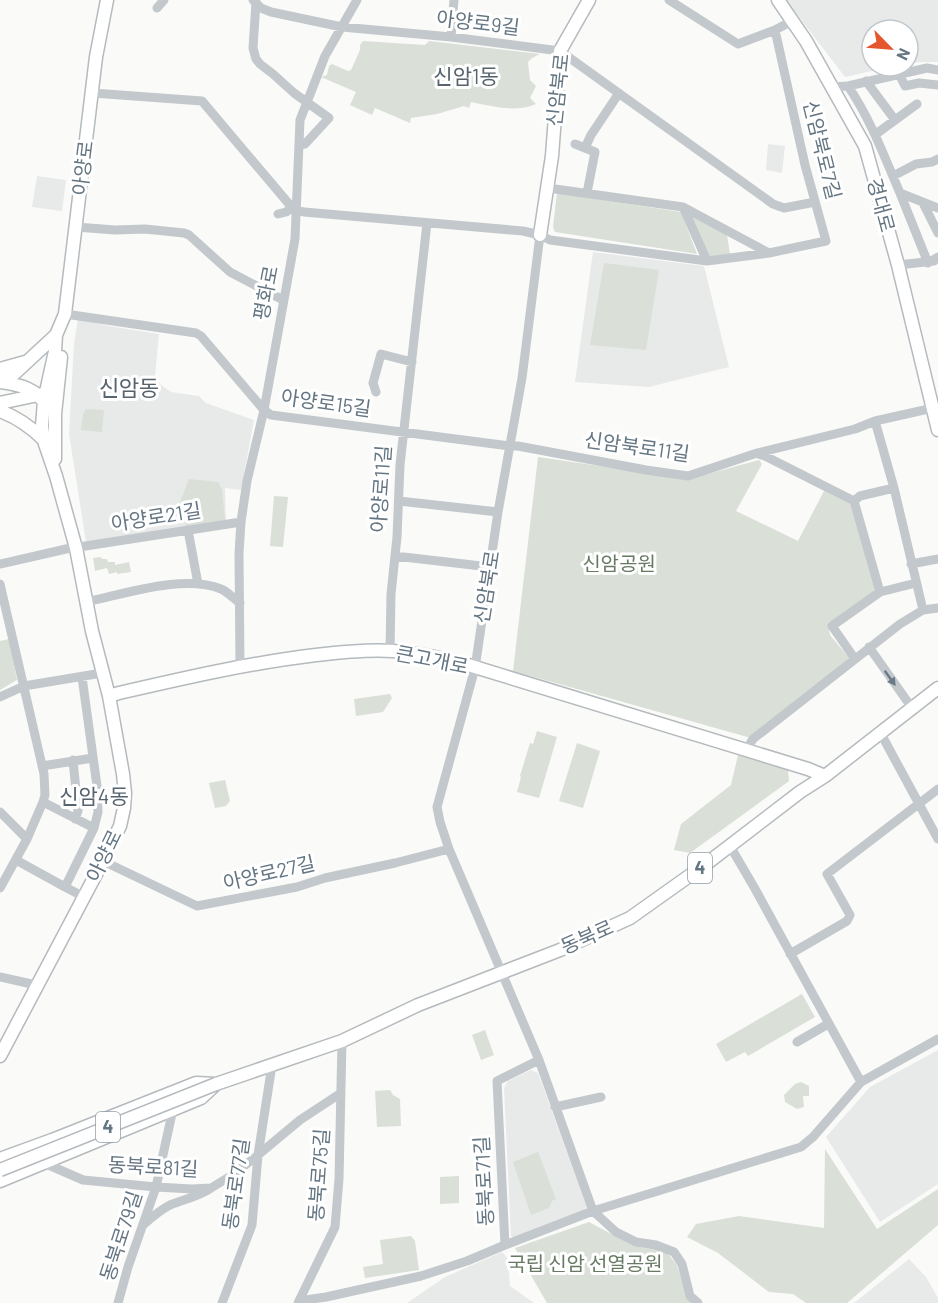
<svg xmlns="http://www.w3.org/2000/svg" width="938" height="1303" viewBox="0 0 938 1303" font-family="Barlow,'Noto Sans KR',sans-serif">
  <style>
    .built { fill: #e8e9e9 }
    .green { fill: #dadfd7 }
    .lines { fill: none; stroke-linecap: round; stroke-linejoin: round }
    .major-casing { stroke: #b5babe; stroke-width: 15 }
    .minor { stroke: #c3c8cc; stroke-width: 9 }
    .major { stroke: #fff; stroke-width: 12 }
    .major-bridge-casing { stroke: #b5babe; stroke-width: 15; stroke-linecap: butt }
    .major-bridge { stroke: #fff; stroke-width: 12 }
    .oneway { fill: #6a7a87 }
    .labels { text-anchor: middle; stroke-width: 6; stroke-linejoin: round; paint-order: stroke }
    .shield { fill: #fff; stroke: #939fa8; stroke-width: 1.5 }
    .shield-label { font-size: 18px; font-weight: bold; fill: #657683 }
    .street-label { font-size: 20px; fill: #657683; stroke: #fff }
    .park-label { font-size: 20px; fill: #687a64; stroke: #fff }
    .neighbourhood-label { font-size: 21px; fill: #57646e; stroke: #fff }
    .quarter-label { font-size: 22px; fill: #57646e; stroke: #fff }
  </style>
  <rect width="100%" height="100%" fill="#fafaf8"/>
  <path class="built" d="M786 0H938V62H924L908 63V30H872V66H894L845 77Z
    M768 144 785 146 782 173 766 170Z
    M37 176 66 180 62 211 32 207Z
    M593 252 704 266 729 367 649 387 575 382Z
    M78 319 109 326 159 334 155 377 161 385 171 392 199 396 206 403 254 420 241 490 225 488 226 520 86 542 69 434 74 344Z
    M938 1050V1184L880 1222 826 1137 870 1087Z
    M531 1070 538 1073 587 1207 584 1210 516 1239 511 1236 504 1088 508 1081Z
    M502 1252 508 1259 510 1286 534 1303H407L445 1277Z
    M909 1259 926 1277 938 1298V1303H854Z"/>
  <path class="green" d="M363 41 425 45 429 41 540 54 532 58 528 62 530 80 536 86 530 98 536 104C516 113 492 106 471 102L469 108 464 106 437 114 411 118 410 123 375 108 372 115 350 105 356 92 321 77 327 75 329 66 332 64 348 71 351 70 360 50V45Z
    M557 193 681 212 697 254 555 232 553 227Z
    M690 216 727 235 730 254 709 258Z
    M604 263 659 270 646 350 590 345Z
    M86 409 104 410 102 432 81 430 83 414Z
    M538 457 689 479 759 460 762 464 736 511 798 541 824 491 852 505 875 587 874 592 828 624 830 635 850 659 751 738 513 671Z
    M189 479 218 482 222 489 225 520 185 526 193 507 179 505Z
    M274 496 288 497 283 547 270 546Z
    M101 557 102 559H107L108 562H115V565L129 562 131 572 117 574V572L109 574 107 568 95 571 93 558Z
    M9 639 17 680 0 690V641Z
    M390 694 392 698 383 712 356 716 354 699Z
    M537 731 557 737 539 798 517 792 521 777 520 776 530 743 533 744Z
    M577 743 600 751 583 808 559 801Z
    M738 755 764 761 788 770 789 781 690 853 674 850 681 824 731 785Z
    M225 780 230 801 226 806 215 808 209 783Z
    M802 994 815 1017 748 1056 745 1052 726 1062 716 1044Z
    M485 1030 494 1055 481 1060 472 1035Z
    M801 1082 809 1086V1096H803L804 1107 797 1109 785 1102 784 1095 795 1084Z
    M390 1090 393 1095 400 1099 401 1126 377 1127 375 1091Z
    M825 1149 877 1229 938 1189V1225L847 1303H806L793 1294 769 1292 718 1253 687 1237 696 1224 739 1216 824 1228Z
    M538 1152 556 1199 552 1201 549 1208 531 1215 513 1162Z
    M459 1176V1203L440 1204V1177Z
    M589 1222 630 1244 643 1248 657 1249 669 1255 677 1265 686 1296 693 1303H547L515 1248Z
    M411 1236 415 1241 419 1270 365 1278 363 1267 383 1264 380 1240Z"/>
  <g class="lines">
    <g class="major-casing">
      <path id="major" d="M778 0 806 41 865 146 898 265 938 430
        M540 235 552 156 560 51 589 0
        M0 369 25 362
        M0 382C20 385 37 388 47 407
        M0 382 15 373 56 335
        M0 403 43 394
        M0 411C17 417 31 427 44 440
        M55 459V414L61 357
        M109 696 119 693C184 678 249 663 316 655 341 652 368 649 393 651 418 653 441 658 465 664L808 769 825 776
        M0 1056 103 861 120 826 124 808 125 793 123 774 109 696 92 631 76 548 56 476 44 441 42 426 44 401 55 351 56 335 65 314 96 57 107 0
        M0 1159 52 1140 196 1083 216 1084 342 1041 418 1005 560 950 630 918 706 864 800 792 825 776 938 688
        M0 1181 201 1098 215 1085"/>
    </g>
    <path class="minor" d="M253 0 261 8 271 12 342 27 451 37 560 51 773 204 784 208 815 202
      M669 0 738 44 775 30 792 21
      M256 2 253 48 256 59 260 64 273 74 294 93 329 118 305 144 299 145
      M157 8 164 0
      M451 37 454 0
      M899 74 905 86 919 83 938 85
      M866 81 895 120
      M848 86 927 68 938 70
      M831 87 848 86C871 120 884 156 900 193L938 208
      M93 93 202 101 289 204 297 210 304 212 523 231 540 235 550 240 707 261 769 253 826 241 805 165 775 30
      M876 134 917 104
      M575 144 595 152 587 193
      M585 148 591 135 619 93
      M893 176 916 164 932 162 938 159
      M548 188 683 207 769 253
      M900 193 928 263 938 257
      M923 203 938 233
      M683 207 707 261
      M278 214 286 212 293 207
      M76 227 115 230 145 229 184 233 189 235 230 272 283 300
      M898 265 934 261
      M65 314 196 333 201 336 264 410 271 415 510 446H518L646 470 688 476 757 453 855 429 875 421 938 407
      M376 392 373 383 381 354 412 362
      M875 421 894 488 923 610
      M758 454 765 456 854 501 880 592 832 626 855 659
      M399 501 498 512
      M854 501 860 496 894 488
      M188 530 198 584
      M395 556 490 567
      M0 564 66 549 241 522
      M911 564 938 559
      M0 584 44 774 45 795 43 802 27 839 0 888
      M880 592 916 583
      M86 602C125 594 183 574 221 589 228 592 234 599 240 603
      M869 647 912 708
      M390 651 391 594 397 537 400 465 427 223
      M240 667 239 553 241 522 247 481 264 410 295 239 300 120 325 56 357 0
      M0 697 24 686 102 673
      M880 732 938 839
      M746 750 753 739 900 624 923 610 938 608
      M73 760 78 811 75 819
      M42 766 93 758
      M43 802 94 828
      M0 812 27 839
      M730 846 754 887 861 1082
      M16 860 65 887 94 828 98 812 97 786 82 677
      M103 861 197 906 297 887 325 878 395 863 449 849
      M65 887 84 897
      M790 954 847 921 850 915 827 874 938 789
      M0 977 36 985
      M797 1042 828 1024
      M555 1107 601 1097
      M44 1163 83 1180 156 1187 192 1189 211 1188 234 1174 258 1155 300 1120 341 1093
      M593 1211 801 1147 813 1137 861 1082 938 1039
      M593 1211 616 1232 636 1242 656 1245 674 1252 682 1264 690 1296 698 1303
      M143 1225C151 1218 160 1210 170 1205 184 1199 198 1197 211 1188
      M505 1245 497 1081 539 1060 449 849 440 822 437 807 475 668 498 512 522 378 540 235
      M299 1301 326 1297 421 1276 467 1261 505 1245 593 1211 539 1060
      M118 1303 128 1267 156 1187 173 1109
      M222 1303 252 1225 258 1155 272 1065
      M298 1303 335 1227 339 1179 342 1041"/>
    <use href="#major" class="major"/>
    <g class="major-bridge-casing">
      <path id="major-bridge" d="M0 1170 216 1084"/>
    </g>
    <use href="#major-bridge" class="major-bridge"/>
  </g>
  <defs><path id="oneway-solid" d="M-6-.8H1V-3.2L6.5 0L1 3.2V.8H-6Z" transform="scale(1.5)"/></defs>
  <use class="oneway" href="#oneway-solid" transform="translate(890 678) rotate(54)"/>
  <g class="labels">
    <g class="shield">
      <rect x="688" y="853" width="24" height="30" rx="4.5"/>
      <rect x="96" y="1112" width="24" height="30" rx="4.5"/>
    </g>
    <g class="shield-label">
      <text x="700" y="874">4</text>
      <text x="108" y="1133">4</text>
    </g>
    <g class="street-label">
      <text transform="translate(478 23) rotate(7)" y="7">아양로9길</text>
      <text transform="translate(558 90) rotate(-84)" y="7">신암북로</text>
      <text transform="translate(822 150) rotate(76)" y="7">신암북로7길</text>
      <text transform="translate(83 168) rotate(-83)" y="7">아양로</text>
      <text transform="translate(881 205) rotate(75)" y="7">경대로</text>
      <text transform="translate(266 293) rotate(-79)" y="7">평화로</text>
      <text transform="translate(326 403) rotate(8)" y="7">아양로15길</text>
      <text transform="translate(637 447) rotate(8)" y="7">신암북로11길</text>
      <text transform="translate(381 489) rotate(-86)" y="7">아양로11길</text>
      <text transform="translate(156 517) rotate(-9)" y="7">아양로21길</text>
      <text transform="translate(487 587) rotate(-81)" y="7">신암북로</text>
      <text transform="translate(432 660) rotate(11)" y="7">큰고개로</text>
      <text transform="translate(104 856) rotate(-64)" y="7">아양로</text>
      <text transform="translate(269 873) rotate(-13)" y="7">아양로27길</text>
      <text transform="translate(587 937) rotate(-24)" y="7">동북로</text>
      <text transform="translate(153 1167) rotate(3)" y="7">동북로81길</text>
      <text transform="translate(319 1175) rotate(-86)" y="7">동북로75길</text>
      <text transform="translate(484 1181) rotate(-93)" y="7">동북로71길</text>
      <text transform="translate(236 1184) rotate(-82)" y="7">동북로77길</text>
      <text transform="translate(121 1236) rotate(-72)" y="7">동북로79길</text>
    </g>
    <g class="park-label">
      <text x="619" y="571">신암공원</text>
      <text x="585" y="1271">국립 신암 선열공원</text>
    </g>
    <g class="neighbourhood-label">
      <text x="466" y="84">신암1동</text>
      <text x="94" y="804">신암4동</text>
    </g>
    <g class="quarter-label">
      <text x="129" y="396">신암동</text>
    </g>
  </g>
  <g transform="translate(890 48) rotate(115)"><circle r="28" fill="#ffffff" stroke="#c1c8cd" stroke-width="1.5"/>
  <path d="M0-4.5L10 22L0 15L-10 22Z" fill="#e4572e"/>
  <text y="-9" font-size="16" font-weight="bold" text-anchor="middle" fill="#657683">N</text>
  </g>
</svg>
